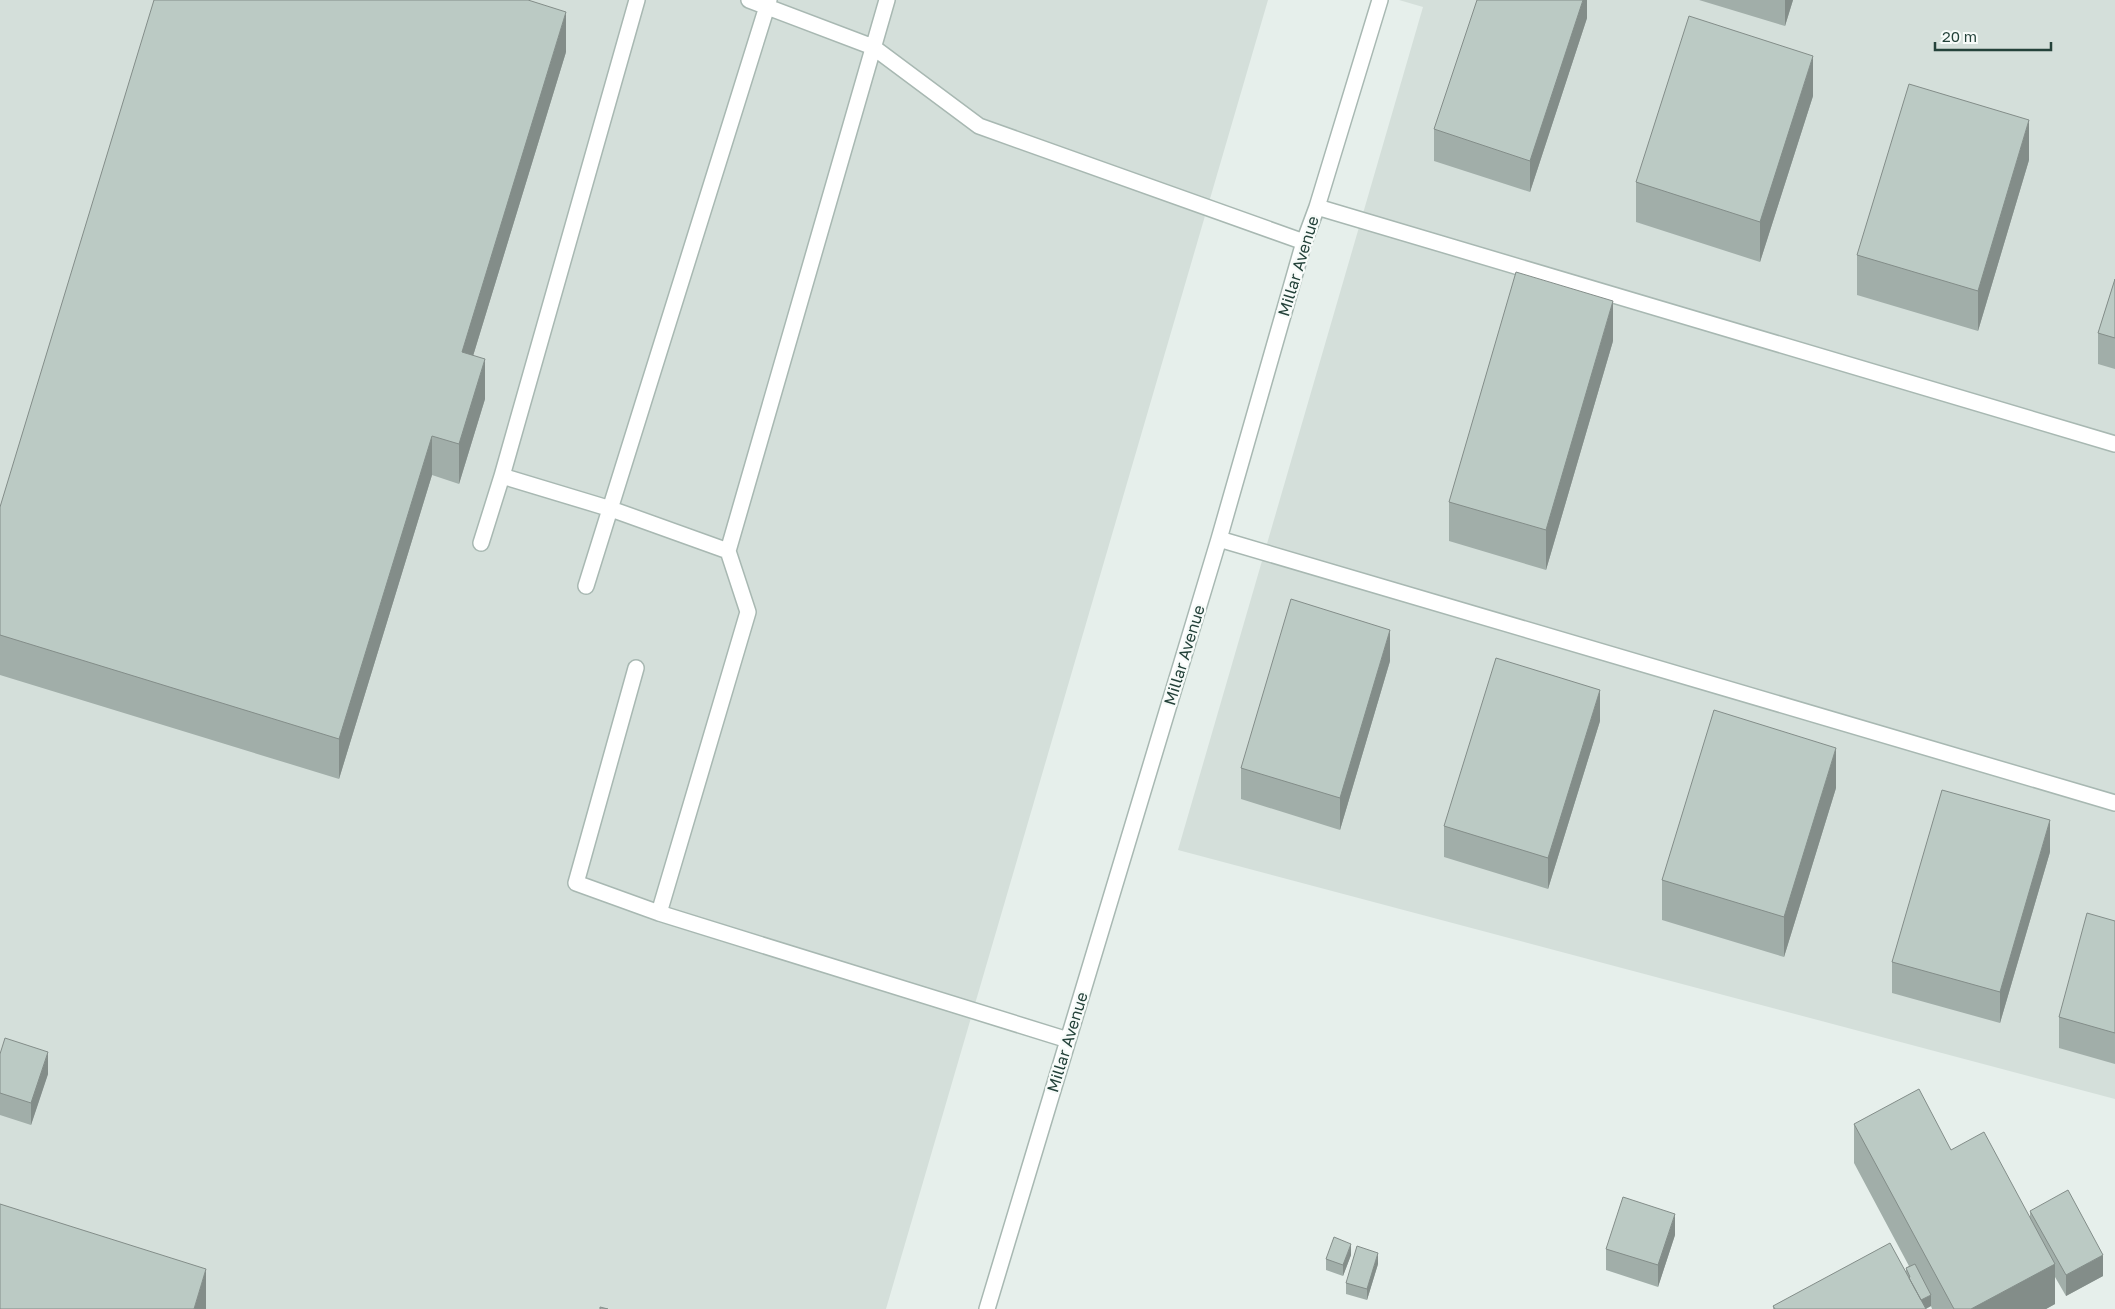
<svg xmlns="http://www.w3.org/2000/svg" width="2115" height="1309" viewBox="0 0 2115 1309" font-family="'Golos Text',sans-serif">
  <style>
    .built { fill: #d4dfda }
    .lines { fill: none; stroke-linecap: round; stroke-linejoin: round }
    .minor-casing { stroke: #a8b8b2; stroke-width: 18 }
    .minor { stroke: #fff; stroke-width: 15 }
    .wall { fill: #a1aea9 }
    .shaded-wall { fill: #838d89 }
    .building { fill: #bbcac4; stroke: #838d89 }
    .labels { text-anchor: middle; stroke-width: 4.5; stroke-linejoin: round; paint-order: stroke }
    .street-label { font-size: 16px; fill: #24423a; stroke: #f7fbf9 }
  </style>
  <rect width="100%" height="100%" fill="#e6efeb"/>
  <path class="built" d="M0 0H1268L886 1309H0Z
    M1399 0H2115V1099L1178 850 1423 7Z"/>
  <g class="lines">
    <g class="minor-casing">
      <path id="minor" d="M637 0 502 476 611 509 728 551 748 612 659 913 1068 1040
        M749 0 873 47 979 126 1304 242
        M1317 207 2115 444
        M1219 539 2115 803
        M481 543 502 476
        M728 551 887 0
        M586 586 769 0
        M636 668 576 883 659 913
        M987 1309 1219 539 1304 242 1317 207 1380 0"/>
    </g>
    <use href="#minor" class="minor"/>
  </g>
  <path class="wall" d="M1587 0V18L1530 192 1434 161V129Z
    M1699 0H1793L1785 26Z
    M566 52 473 356 485 399 459 484 432 475 339 779 0 675V507Z
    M1813 96 1760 262 1636 222V182Z
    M2029 160 1978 331 1857 295V255Z
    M2115 279V369L2098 364V333Z
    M1613 341 1546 570 1449 541V502Z
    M1390 661 1340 830 1241 799V768Z
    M1600 721 1548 889 1444 857V826Z
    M1836 788 1784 957 1662 920V880Z
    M2050 852 2000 1023 1892 993V962Z
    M2115 921V1064L2059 1048V1017Z
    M0 1054 48 1074 31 1125 0 1115Z
    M1854 1124 1951 1150 2030 1218V1211L2103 1276 2066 1296 2055 1277V1304L2046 1309H1932L1931 1306 1926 1309H1773V1306L1906 1272V1268L1909 1266 1854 1163Z
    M1675 1235 1658 1287 1606 1270V1249Z
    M1351 1255 1343 1276 1326 1270V1259Z
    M1378 1264 1367 1300 1346 1294V1283Z"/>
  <path class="shaded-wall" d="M1583 0H1587V18L1530 192V161Z
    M1785 0H1793L1785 26Z
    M566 12V52L462 392V352Z
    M1813 56V96L1760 262V222Z
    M2029 120V160L1978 331V291Z
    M1613 301V341L1546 570V530Z
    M485 359V399L459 484V444Z
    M432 436V475L339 779V739Z
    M1390 630V661L1340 830V798Z
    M1600 690V721L1548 889V858Z
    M1836 748V788L1784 957V917Z
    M2050 820V852L2000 1023V992Z
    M48 1052V1074L31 1125V1103Z
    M1675 1214V1235L1658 1287V1265Z
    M1351 1244V1255L1343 1276V1265Z
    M1378 1253V1264L1367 1300V1289Z
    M2103 1255V1276L2066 1296V1275Z
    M2055 1264V1304L2046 1309H1971Z
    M206 1269V1309H194Z
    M1931 1295V1306L1925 1309 1912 1305Z"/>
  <path class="building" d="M154 0H528L566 12 462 352 485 359 459 444 432 436 339 739 0 635V507Z
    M1477 0H1583L1530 161 1434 129Z
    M1689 16 1813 56 1760 222 1636 182Z
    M1909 84 2029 120 1978 291 1857 255Z
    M1516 272 1613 301 1546 530 1449 502Z
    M2115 279V338L2098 333Z
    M1291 599 1390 630 1340 798 1241 768Z
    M1496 658 1600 690 1548 858 1444 826Z
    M1714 710 1836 748 1784 917 1662 880Z
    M1942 790 2050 820 2000 992 1892 962Z
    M2087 913 2115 921V1033L2059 1017Z
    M5 1038 48 1052 31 1103 0 1093V1054Z
    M1919 1089 1951 1150 1984 1132 2055 1264 1971 1309H1954L1854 1124Z
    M2068 1190 2103 1255 2066 1275 2030 1211Z
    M1623 1197 1675 1214 1658 1265 1606 1249Z
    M0 1204 206 1269 194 1309H0Z
    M1334 1237 1351 1244 1343 1265 1326 1259Z
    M1890 1243 1926 1309H1775L1773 1306Z
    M1357 1246 1378 1253 1367 1289 1346 1283Z
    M1915 1264 1931 1295 1921 1300 1909 1278 1910 1277 1906 1268Z
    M600 1307 608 1309H600Z"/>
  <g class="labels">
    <g class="street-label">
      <text transform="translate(1298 266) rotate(-73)" y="6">Millar Avenue</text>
      <text transform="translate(1184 655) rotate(-73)" y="6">Millar Avenue</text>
      <text transform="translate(1067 1042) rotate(-73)" y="6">Millar Avenue</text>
    </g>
  </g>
  <path d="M1935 42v8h116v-8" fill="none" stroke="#24423a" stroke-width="2.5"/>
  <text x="1942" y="42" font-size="15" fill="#24423a" stroke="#f7fbf9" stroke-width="4" paint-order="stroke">20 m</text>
</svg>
